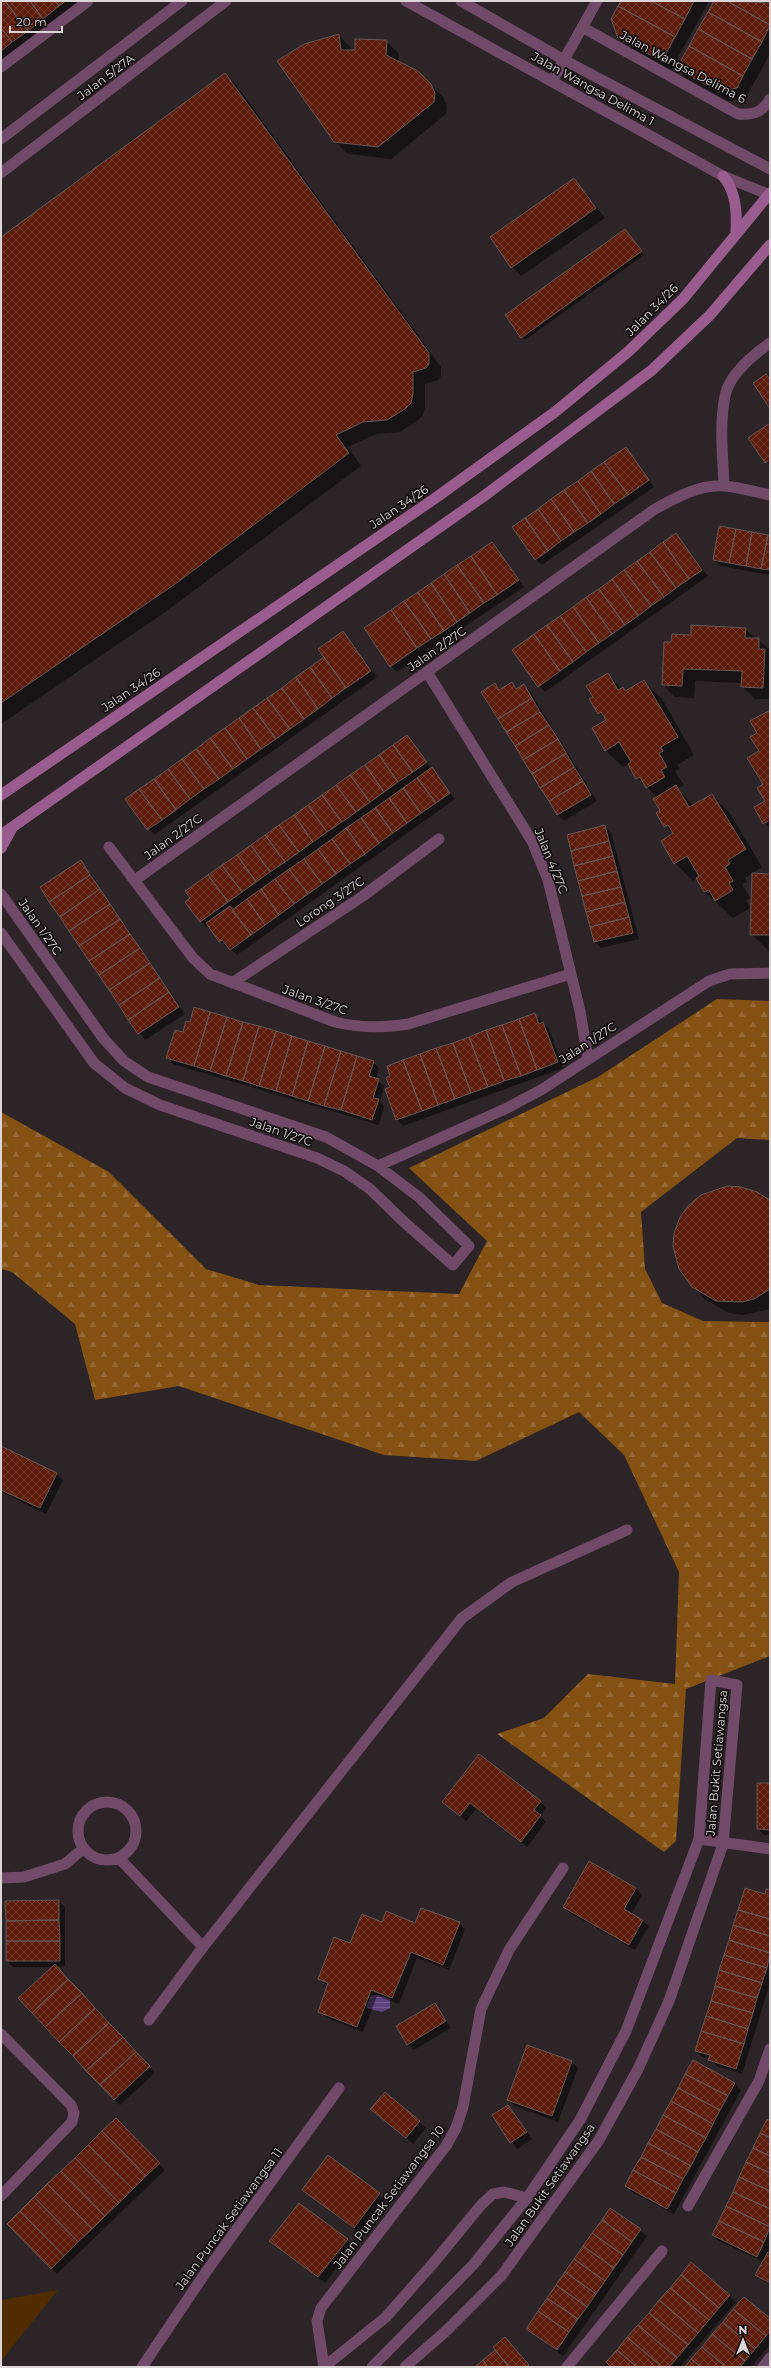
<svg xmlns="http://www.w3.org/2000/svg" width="771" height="2368" viewBox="0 0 771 2368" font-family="Montserrat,sans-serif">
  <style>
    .green { fill: #502c00 }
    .forest { fill: url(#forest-firs) }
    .water { fill: url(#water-rules) }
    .shadow { fill: #0007; fill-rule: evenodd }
    .building { fill: url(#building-cross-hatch); stroke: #625856 }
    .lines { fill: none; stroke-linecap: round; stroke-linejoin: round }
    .minor { stroke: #714969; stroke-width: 11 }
    .tertiary { stroke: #714969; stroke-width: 11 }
    .secondary { stroke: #9a5b8f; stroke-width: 11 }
    .labels { text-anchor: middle; stroke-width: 3.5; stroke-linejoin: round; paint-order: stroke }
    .street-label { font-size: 12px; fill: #dcd6d7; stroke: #120e0f }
  </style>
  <defs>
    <pattern id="forest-firs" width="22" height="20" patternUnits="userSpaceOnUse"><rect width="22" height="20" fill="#855113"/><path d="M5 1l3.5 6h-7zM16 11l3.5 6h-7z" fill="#966935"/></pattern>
    <pattern id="water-rules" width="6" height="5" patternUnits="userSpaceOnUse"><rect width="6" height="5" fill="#5e437f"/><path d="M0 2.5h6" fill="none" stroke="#745d90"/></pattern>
    <pattern id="building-cross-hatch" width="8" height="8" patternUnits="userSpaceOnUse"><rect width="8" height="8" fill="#5e1c0c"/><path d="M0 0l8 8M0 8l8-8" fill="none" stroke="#743c2f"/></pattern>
  </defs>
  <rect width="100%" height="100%" fill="#2c2426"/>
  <path class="green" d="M58 2290 1 2361V2300Z"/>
  <path class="forest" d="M717 999 770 1001V1140L737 1138 641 1212 645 1269 662 1303 703 1321 770 1322V1656L686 1689 676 1841 664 1852 497 1734 544 1718 588 1674 675 1684 679 1572 624 1455 579 1412 476 1461 384 1455 179 1386 95 1400 75 1324 12 1272 1 1269V1112L109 1172 206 1269 259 1285 459 1294 487 1241 409 1168 598 1077Z"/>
  <path class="water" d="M372 1995H379L390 1999V2008L382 2012 367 2008 368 2002Z"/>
  <path class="shadow" d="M1 1H94L1 73Z
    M622 1H709L671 70 629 47 619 37ZM625 40 667 63 666 64 625 43Z
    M715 1H770V54L746 97 729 101 686 78 677 68Z
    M339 35 351 48 352 51 386 41 399 54 398 62 430 84 443 97 447 106 446 114 391 159 348 154 335 141Z
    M225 74 237 86 441 367V376L438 380 425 384V407L423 415 417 421 400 432 376 434 348 447 361 466 168 610 1 724V239Z
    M574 179 605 218 521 276 512 267Z
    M628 233 644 255 525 340 522 337Z
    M770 373V407L754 384Z
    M770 424V466L749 438Z
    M625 449 654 487 542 565 535 559Z
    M676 535 708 576 545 692 539 686Z
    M770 536V575L721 566 714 560Z
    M492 543 524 587 397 672 391 666Z
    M745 629 770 650V699H755L742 686 743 683 695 681 694 698 675 697 663 685 692 636Z
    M343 632 377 677 154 835 127 799 326 658Z
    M608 675 626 692 644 682 662 699 694 755 677 765 680 769 675 771 684 785 678 788 680 791 694 806 712 795 729 812 762 867 745 878 747 882 742 884 750 898 746 901 750 908 733 918 705 892 697 878 693 881 675 863 673 834 657 813 661 811 657 797 637 778 629 764 623 767 605 750 606 721 599 713 594 698Z
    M512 683 518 689 524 685 530 691 597 801 564 821 558 815 483 692 495 684 500 690Z
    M770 711V829L755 808 766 802 758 733Z
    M407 736 455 799 237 955 228 946 226 947 209 926 206 927 200 921Z
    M605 826 611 833 639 939 601 948 595 942 568 836Z
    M81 861 185 1014 145 1040 41 887Z
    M770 875V952L751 934Z
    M535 1014 549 1029 563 1068 403 1126 397 1120 386 1089Z
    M184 1033 373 1062 379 1068 376 1079 384 1086 380 1101 384 1106 379 1125 173 1064 167 1058Z
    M770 1202V1309L743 1315 729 1313 706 1300 693 1287Z
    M1 1447 57 1474 63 1480 46 1514 1 1492Z
    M758 1784H770V1835H764L758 1829Z
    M443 1802H540L546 1808 540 1816 546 1822 527 1847 476 1809 466 1821Z
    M636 1888 642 1895 631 1914 649 1926 635 1950 570 1913 564 1907Z
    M770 1891V1983L742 2074 716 2066 710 2059 702 2057 696 2051 765 1895Z
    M59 1901 65 1907V1966L55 1967 155 2073 120 2105 114 2099 54 1967H13L7 1961Z
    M383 1923H459L465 1929 449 1970 417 1958 399 2004 377 1996 363 2032 325 2017 319 2011 328 1986 319 1979 351 1945Z
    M434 2004 451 2028 414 2050 408 2044Z
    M693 2061 735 2083 741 2090 674 2214 632 2192 626 2186Z
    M572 2062 578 2068 558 2122 515 2106 508 2100Z
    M385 2093 426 2128 413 2144 372 2109Z
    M508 2106 532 2139 517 2149 493 2116Z
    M770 2115V2285L756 2275 763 2262 719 2241 713 2235Z
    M116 2119 165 2170 57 2274 8 2224Z
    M328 2156 385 2200 360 2234 303 2190Z
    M611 2209 647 2236 563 2356 527 2329Z
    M347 2240 353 2246 325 2283 271 2241Z
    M692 2264 736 2302 680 2367H603Z
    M770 2320V2345L751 2367H686Z"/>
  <path class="building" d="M1 1H5L28 31 12 42 1 28Z
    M5 1H30L43 19 28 31Z
    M30 1H55L59 6 43 19Z
    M55 1H66L59 6Z
    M621 1H651L685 19 675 37 618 6Z
    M651 1H694L685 19Z
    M714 1H727L770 25 762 42 708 12Z
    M727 1 770 3V25Z
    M618 6 675 37 662 61 618 38 611 19Z
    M708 12 762 42 752 59 698 29Z
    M1 28 12 42 1 51Z
    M698 29 752 59 743 76 689 46Z
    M339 34 341 50H355V39L387 40 386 55 418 71 431 84 435 93 434 102 378 147 334 142 277 61 304 44Z
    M689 46 743 76 737 88 719 92 676 69Z
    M225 73 429 353V364L426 368 413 372V394L411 403 405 409 387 420 363 422 336 435 349 453 178 582 1 703V237Z
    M574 178 596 208 511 268 490 237Z
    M625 229 642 251 521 338 505 315Z
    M766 374 770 380V409L753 383Z
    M770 423V460L765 463 748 438Z
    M626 447 649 480 628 495 604 462Z
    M604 462 628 495 614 504 591 471Z
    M591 471 614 504 601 514 578 481Z
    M578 481 601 514 588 523 564 490Z
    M564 490 588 523 574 532 551 499Z
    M551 499 574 532 561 541 538 509Z
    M538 509 561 541 548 551 525 518Z
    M525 518 548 551 535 560 512 527Z
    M719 526 736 529 729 563 713 560Z
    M736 529 752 532 746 566 729 563Z
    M752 532 768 535 761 569 746 566Z
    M676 533 702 570 689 579 663 542Z
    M768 535H770V570L761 569Z
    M492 542 519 580 497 595 471 556Z
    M663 542 689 579 676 588 650 552Z
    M650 552 676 588 664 597 637 561Z
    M471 556 497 595 484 603 457 565Z
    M637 561 664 597 651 606 624 570Z
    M457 565 484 603 470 613 444 574Z
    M624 570 651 606 638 616 612 579Z
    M444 574 470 613 457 622 431 583Z
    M612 579 638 616 625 625 599 589Z
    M431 583 457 622 444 631 418 592Z
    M599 589 625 625 612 634 586 597Z
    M418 592 444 631 431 639 404 601Z
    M586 597 612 634 599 643 573 607Z
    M404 601 431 639 417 648 391 610Z
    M573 607 599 643 586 652 560 616Z
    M391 610 417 648 390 667 364 628Z
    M560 616 586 652 573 662 547 625Z
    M547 625 573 662 560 671 534 634Z
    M691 625 746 628 745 638H759V649H765L763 688 741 687 742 671 683 669 682 686 662 685 664 642H671L672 634 691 635Z
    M343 631 371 671 346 688 318 649Z
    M534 634 560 671 538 687 512 650Z
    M324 657 346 688 332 698 310 667Z
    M310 667 332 698 318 709 296 677Z
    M608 673 618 690 623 687 625 691 644 680 678 737 661 747 663 751 659 753 667 767 661 770 665 777 646 788 640 777 636 779 628 764 631 762 619 742 605 751 592 728 606 720 601 712 598 714 589 699 593 697 586 686Z
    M296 677 318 709 304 719 282 688Z
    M512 682 516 689 524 684 532 698 498 719 481 692 495 683 499 690Z
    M282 688 304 719 290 729 267 698Z
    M267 698 290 729 276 739 253 708Z
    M532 698 540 712 506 732 498 719Z
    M253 708 276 739 261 749 239 718Z
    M770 710V820L763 824 754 807 765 801 757 788 763 784 747 758 759 751 750 737 757 733 750 721Z
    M540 712 549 725 515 746 506 732Z
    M239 718 261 749 247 759 225 728Z
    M549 725 558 739 523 760 515 746Z
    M225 728 247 759 233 769 210 738Z
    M407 735 427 762 413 772 393 745Z
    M210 738 233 769 219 779 196 749Z
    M558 739 566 753 532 774 523 760Z
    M393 745 413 772 398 782 379 755Z
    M196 749 219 779 204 789 182 759Z
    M566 753 574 767 540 788 532 774Z
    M379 755 398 782 384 792 365 765Z
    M182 759 204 789 190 799 168 769Z
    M365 765 384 792 370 802 350 775Z
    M432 767 450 793 436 803 417 778Z
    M574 767 583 781 549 801 540 788Z
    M168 769 190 799 176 810 154 779Z
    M350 775 370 802 356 812 336 785Z
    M417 778 436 803 421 813 403 788Z
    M154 779 176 810 162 820 139 789Z
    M583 781 591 795 557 815 549 801Z
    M336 785 356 812 342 822 322 795Z
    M676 785 689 807 712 794 746 849 728 860 730 864 725 867 733 881 729 883 733 890 715 901 709 890 704 892 696 878 699 876 687 856 674 864 661 841 673 833 668 825 664 827 656 813 660 810 653 799Z
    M403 788 421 813 407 823 389 798Z
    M139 789 162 820 147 830 125 799Z
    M322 795 342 822 327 832 308 805Z
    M389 798 407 823 393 833 375 808Z
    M308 805 327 832 313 842 294 815Z
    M375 808 393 833 379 843 361 818Z
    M294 815 313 842 299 852 279 825Z
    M361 818 379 843 365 854 346 828Z
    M279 825 299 852 285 862 265 835Z
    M605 825 609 841 571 851 567 835Z
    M346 828 365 854 350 864 332 839Z
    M265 835 285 862 270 872 251 845Z
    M332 839 350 864 336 874 318 849Z
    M609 841 613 856 574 866 571 851Z
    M251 845 270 872 256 882 237 855Z
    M318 849 336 874 322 884 304 859Z
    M237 855 256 882 242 892 222 865Z
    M613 856 617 871 578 881 574 866Z
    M304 859 322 884 308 894 289 869Z
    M81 860 90 875 49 902 40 887Z
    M222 865 242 892 228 902 208 875Z
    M289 869 308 894 294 904 275 879Z
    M617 871 621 887 582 896 578 881Z
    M752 873 770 874V935H750Z
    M90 875 100 889 60 917 49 902Z
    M208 875 228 902 200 922 185 902 190 898 185 891Z
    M275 879 294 904 279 915 261 889Z
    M621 887 625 902 586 912 582 896Z
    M100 889 110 904 69 931 60 917Z
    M261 889 279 915 265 925 247 899Z
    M247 899 265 925 251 935 232 910Z
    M625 902 629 917 590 927 586 912Z
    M110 904 120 919 79 946 69 931Z
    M230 906 251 935 230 950 222 940 219 942 206 923Z
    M629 917 633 933 594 942 590 927Z
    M120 919 130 934 89 961 79 946Z
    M130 934 140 948 99 975 89 961Z
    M140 948 150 963 109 990 99 975Z
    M150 963 160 978 119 1005 109 990Z
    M160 978 169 992 128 1020 119 1005Z
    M169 992 179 1007 138 1034 128 1020Z
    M194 1007 210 1012 194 1066 166 1058 175 1030 183 1032 186 1021 190 1022Z
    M210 1012 227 1017 210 1071 194 1066Z
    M535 1013 539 1024 543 1022 558 1062 537 1070 519 1019Z
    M227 1017 243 1022 226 1076 210 1071Z
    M519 1019 537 1070 521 1076 502 1025Z
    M243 1022 259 1026 243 1081 226 1076Z
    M502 1025 521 1076 504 1081 486 1030Z
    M259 1026 276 1031 259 1086 243 1081Z
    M486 1030 504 1081 488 1087 469 1037Z
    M276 1031 292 1036 276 1091 259 1086Z
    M292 1036 308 1041 292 1096 276 1091Z
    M469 1037 488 1087 471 1093 453 1043Z
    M308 1041 325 1046 308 1101 292 1096Z
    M453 1043 471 1093 455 1099 436 1048Z
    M325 1046 341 1051 324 1106 308 1101Z
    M436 1048 455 1099 438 1105 420 1054Z
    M341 1051 357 1056 341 1110 324 1106Z
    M420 1054 438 1105 422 1111 403 1060Z
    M357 1056 374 1061 369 1076 379 1079 373 1098 379 1099 372 1120 341 1110Z
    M403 1060 422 1111 396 1120 385 1089 390 1087 386 1078 390 1076 387 1066Z
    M727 1186 741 1187 757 1192 770 1200V1289L754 1299 742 1302 716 1301 692 1287 679 1269 673 1246 674 1233 680 1217 688 1206 701 1195Z
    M1 1446 57 1473 40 1508 1 1490Z
    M479 1754 541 1801 534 1810 541 1815 521 1842 470 1803 460 1816 442 1802Z
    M757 1783H770V1830L757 1829Z
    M589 1861 636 1888 624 1909 643 1920 629 1945 563 1907Z
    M745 1888 765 1894 766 1889 770 1890V1919L738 1910Z
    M59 1900V1920L6 1921 5 1901Z
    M421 1908 460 1922 443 1965 411 1952 392 1998 371 1990 357 2027 318 2012 328 1983 318 1979 334 1937 350 1943 362 1914 382 1922 386 1911 415 1923Z
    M738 1910 770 1919V1936L733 1925Z
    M59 1920 60 1941H6V1921Z
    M733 1925 770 1936V1953L729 1940Z
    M729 1940 770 1953 767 1968 724 1955Z
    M6 1941H60V1961H6Z
    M724 1955 767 1968 762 1983 719 1970Z
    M55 1964 68 1979 32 2013 18 1998Z
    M719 1970 762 1983 757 1998 715 1986Z
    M68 1979 82 1993 45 2027 32 2013Z
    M715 1986 757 1998 753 2013 711 2001Z
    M82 1993 95 2008 59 2042 45 2027Z
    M711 2001 753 2013 748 2029 706 2016Z
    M435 2003 446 2021 407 2045 396 2026Z
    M95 2008 109 2023 73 2056 59 2042Z
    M706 2016 748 2029 744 2044 701 2031Z
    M109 2023 123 2037 86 2071 73 2056Z
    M701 2031 744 2044 736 2069 708 2060 710 2055 695 2051Z
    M123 2037 136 2052 100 2085 86 2071Z
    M527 2045 572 2061 552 2116 507 2100Z
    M136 2052 150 2066 114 2100 100 2085Z
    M693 2060 735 2083 728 2096 685 2074Z
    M685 2074 728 2096 720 2110 678 2088Z
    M678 2088 720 2110 713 2124 671 2101Z
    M385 2092 420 2121 406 2138 370 2109Z
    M671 2101 713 2124 706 2138 663 2115Z
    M508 2105 527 2132 510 2143 492 2115Z
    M663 2115 706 2138 698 2152 656 2129Z
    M116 2118 160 2163 146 2176 102 2131Z
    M767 2119 770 2120V2138L760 2133Z
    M656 2129 698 2152 691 2166 648 2143Z
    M102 2131 146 2176 133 2189 88 2145Z
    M760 2133 770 2138V2156L753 2148Z
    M648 2143 691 2166 683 2179 641 2157Z
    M88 2145 133 2189 119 2203 75 2158Z
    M753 2148 770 2156V2173L746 2162Z
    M328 2155 380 2193 354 2228 302 2190Z
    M641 2157 683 2179 676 2193 633 2170Z
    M75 2158 119 2203 105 2216 61 2171Z
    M746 2162 770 2173V2191L739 2177Z
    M633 2170 676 2193 667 2209 625 2186Z
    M61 2171 105 2216 92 2229 47 2184Z
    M739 2177 770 2191V2209L733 2192Z
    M47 2184 92 2229 78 2242 34 2197Z
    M733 2192 770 2209V2227L726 2206Z
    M34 2197 78 2242 64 2256 20 2211Z
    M299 2203 348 2239 318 2277 269 2241Z
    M726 2206 770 2227 764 2242 719 2221Z
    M610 2208 641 2229 632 2242 602 2220Z
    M20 2211 64 2256 51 2269 7 2224Z
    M602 2220 632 2242 623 2255 592 2233Z
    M719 2221 764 2242 757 2257 712 2235Z
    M592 2233 623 2255 614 2268 583 2246Z
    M583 2246 614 2268 605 2281 574 2259Z
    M768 2252 770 2253V2283L755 2275Z
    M574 2259 605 2281 596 2294 565 2272Z
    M691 2262 730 2295 719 2308 681 2275Z
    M565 2272 596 2294 587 2307 556 2285Z
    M681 2275 719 2308 709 2320 670 2288Z
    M556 2285 587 2307 578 2319 547 2298Z
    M670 2288 709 2320 698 2333 659 2300Z
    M744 2297 770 2318V2331L766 2336 733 2309Z
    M547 2298 578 2319 569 2332 538 2311Z
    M659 2300 698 2333 688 2345 649 2313Z
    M733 2309 766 2336 755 2349 723 2322Z
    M538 2311 569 2332 557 2350 526 2329Z
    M649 2313 688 2345 677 2358 638 2325Z
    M723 2322 755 2349 745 2361 712 2334Z
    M638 2325 677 2358 669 2367H662L627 2337Z
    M712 2334 745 2361 740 2367H726L702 2347Z
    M505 2337 529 2365 526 2367H509L493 2347Z
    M627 2337 662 2367H637L617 2350Z
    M702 2347 726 2367H701L691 2359Z
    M495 2350 509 2367H488L483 2360Z
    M617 2350 637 2367H611L606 2362Z
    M691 2359 701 2367H685Z
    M483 2360 488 2367H475Z"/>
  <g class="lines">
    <path class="minor" d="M582 27 738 114C753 115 762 113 770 99
      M1 67 88 1
      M552 81 597 1
      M724 486C723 457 719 425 725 396 729 375 753 355 770 343
      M427 672 532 841 548 880 580 1011 588 1059
      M109 847 193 958 210 974 335 1022C361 1028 382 1028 408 1024L571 974
      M135 880 655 509C675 498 700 484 724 486 739 487 755 492 770 495
      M1 894 103 1038 124 1061 148 1077 326 1137 378 1166 420 1198 469 1246 453 1265 404 1222 370 1189 344 1171 317 1158 160 1105 125 1088 94 1063 1 933
      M232 983 363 896 439 839
      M378 1166 505 1109 541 1090 709 981 730 974 770 973
      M78 1831a29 29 0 1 1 58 0a29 29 0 1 1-58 0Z
      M699 1839 770 1849
      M119 1858 203 1947
      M1 1878 24 1877 65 1864 84 1848
      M149 2020 203 1947 462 1618 512 1582 627 1530
      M1 2034 71 2105 74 2113 72 2122 1 2196
      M688 2206 759 2081 770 2049
      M142 2367 208 2269 339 2088
      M324 2367 317 2321 321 2308 446 2146 456 2128 463 2107 481 2009 509 1950 563 1868
      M324 2367 386 2317 436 2260 481 2205 493 2194 504 2192 527 2198
      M567 2367 662 2251
      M763 2367 770 2358"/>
    <path class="tertiary" d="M406 1 723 176 770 195
      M461 1 564 60 770 169
      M1 139 182 1
      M1 173 226 1
      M372 2367 473 2265 527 2198 580 2120 626 2031 699 1839 711 1680 737 1685 723 1844 669 2001 638 2069 599 2140 502 2275 445 2332 405 2367"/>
    <path class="secondary" d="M723 176C736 191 737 212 736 232
      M1 795 434 499 555 412 629 351 683 299 770 193
      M1 835 484 496 652 370 710 315 770 245
      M1 848 12 828"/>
  </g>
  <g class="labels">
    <g class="street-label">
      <text transform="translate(683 67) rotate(28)" y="4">Jalan Wangsa Delima 6</text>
      <text transform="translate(106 77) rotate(-37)" y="4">Jalan 5/27A</text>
      <text transform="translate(593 89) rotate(29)" y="4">Jalan Wangsa Delima 1</text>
      <text transform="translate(652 310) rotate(-45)" y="4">Jalan 34/26</text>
      <text transform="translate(399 507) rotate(-34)" y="4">Jalan 34/26</text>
      <text transform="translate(437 649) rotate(-35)" y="4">Jalan 2/27C</text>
      <text transform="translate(131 690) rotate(-34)" y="4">Jalan 34/26</text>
      <text transform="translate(173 837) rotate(-36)" y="4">Jalan 2/27C</text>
      <text transform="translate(551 861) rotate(68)" y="4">Jalan 4/27C</text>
      <text transform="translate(330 902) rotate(-34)" y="4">Lorong 3/27C</text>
      <text transform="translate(40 927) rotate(55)" y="4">Jalan 1/27C</text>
      <text transform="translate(315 1000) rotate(19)" y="4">Jalan 3/27C</text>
      <text transform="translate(588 1043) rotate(-33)" y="4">Jalan 1/27C</text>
      <text transform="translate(281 1132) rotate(19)" y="4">Jalan 1/27C</text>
      <text transform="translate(717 1763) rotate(-85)" y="4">Jalan Bukit Setiawangsa</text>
      <text transform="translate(550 2185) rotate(-55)" y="4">Jalan Bukit Setiawangsa</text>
      <text transform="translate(389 2197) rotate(-53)" y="4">Jalan Puncak Setiawangsa 10</text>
      <text transform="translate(229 2219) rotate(-54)" y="4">Jalan Puncak Setiawangsa 11</text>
    </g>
  </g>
  <rect width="771" height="2368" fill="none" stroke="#dcd6d7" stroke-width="4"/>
  <g transform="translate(743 2340)" stroke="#120e0f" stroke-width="3" paint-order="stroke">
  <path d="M0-3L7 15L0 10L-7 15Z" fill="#dcd6d7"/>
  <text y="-6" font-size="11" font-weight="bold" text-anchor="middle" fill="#dcd6d7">N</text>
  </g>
  <path d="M10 26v6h52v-6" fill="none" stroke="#dcd6d7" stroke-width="2"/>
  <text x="16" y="26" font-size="12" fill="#dcd6d7" stroke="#120e0f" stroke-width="3" paint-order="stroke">20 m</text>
</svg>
